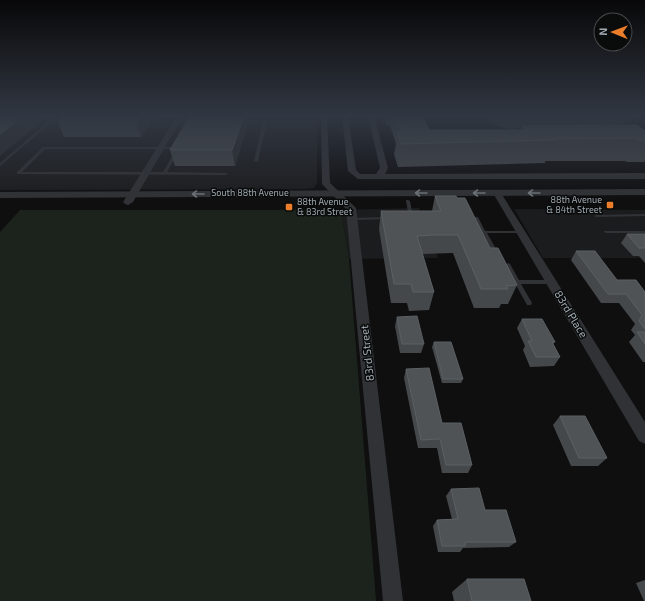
<svg xmlns="http://www.w3.org/2000/svg" width="645" height="601" viewBox="0 0 645 601" font-family="'Exo 2',sans-serif">
  <style>
    .built { fill: #1b1c1d }
    .green { fill: #1c231c }
    .water { fill: #293538 }
    .lines { fill: none; stroke-linecap: round; stroke-linejoin: round }
    .service { fill: #303235; fill-rule: evenodd }
    .minor { fill: #303235; fill-rule: evenodd }
    .tertiary { fill: #303235; fill-rule: evenodd }
    .wall { fill: #45484b }
    .shaded-wall { fill: #2b2d2f }
    .building { fill: #4f5356; stroke: #5b6064 }
    .oneway { stroke: #6e7479 }
    .poi-dot { fill: #ec7e2b; stroke: #0a0b0b; stroke-width: 1.5 }
    .labels { text-anchor: middle; stroke-width: 3; stroke-linejoin: round; paint-order: stroke }
    .far-street-label { font-size: 9px; fill: #a0aab1; stroke: #0a0b0b }
    .far-poi-label { font-size: 9px; fill: #a0aab1; stroke: #0a0b0b; text-anchor: end }
    .street-label { font-size: 11px; fill: #a0aab1; stroke: #0a0b0b }
  </style>
  <rect width="100%" height="100%" fill="#0f0f10"/>
  <path class="built" d="M0 116H317V183L314 188 304 189 0 190Z
    M419 208 438 258 349 259 341 210Z
    M514 209 645 210V258H543Z"/>
  <path class="green" d="M20 210H341L349 259 376 601H0V232Z"/>
  <path class="water" d="M484 116H640C629 130 544 129 523 130L517 128 515 130C503 128 492 126 484 116Z"/>
  <g class="lines">
    <path class="service" d="M55 116H59L0 166V163Z
      M167 116H174L157 120H141L139 119 141 118H157Z
      M265 120 267 121 258 161 256 162 254 161 263 122 238 123 236 122 238 121Z
      M177 121H193L195 122 193 123H176V121Z
      M43 147H179L181 148 179 149H45L22 172H163L174 153 176 152 178 153 167 172 226 173 228 174 226 175 17 174V172Z
      M406 200H408L410 201 413 217V218H411L409 217 406 201Z
      M645 214V216L596 217 594 216 596 215Z
      M387 217 389 218V219L353 220 351 219 353 218Z
      M474 217H478L485 231H521L523 232 521 233H487L496 249 493 251 491 250 474 218Z
      M604 231H645V233H606L604 232Z
      M508 263 510 264 519 280H551L554 282 551 284H521L532 303 531 305H527L505 265Z"/>
    <path class="minor" d="M177 116H183L133 202 128 205 125 204 123 202Z
      M321 116H327L330 183 356 208 403 601H383L346 209 322 184Z
      M342 116H348L356 170 360 174H376L380 168 368 116H374L388 168 385 174 645 173V179H358L348 171Z
      M497 190 501 193 645 422V444L639 441 493 193Z"/>
    <path class="tertiary" d="M645 189V195L0 198V192Z"/>
  </g>
  <path class="wall" d="M65 116H148L150 124 141 137H64L58 122Z
    M190 116H246L247 126 235 166H175L170 150Z
    M384 116H422L429 130H522L523 126 645 131V161L644 162H627L625 161H545V163L398 167 394 154 396 144 390 125H387Z
    M435 196 490 248 517 285 508 304H501L499 308H474L453 253 422 254 434 292 429 310 409 311 407 303H391L379 229 381 211H432Z
    M627 234H645V263L639 256H633L621 243Z
    M576 251 617 280 645 292V362H643L629 342 635 335 631 330 635 324 619 303H601L571 260Z
    M397 317 424 344 421 353H400L395 326Z
    M522 319 555 342 553 344 560 357 554 366 530 367 523 350 525 346 517 328Z
    M434 342 463 379 461 383H442L432 347Z
    M406 369 442 423 472 465 468 473H442L437 448H418L404 378Z
    M560 416 607 458 598 466H571L553 425Z
    M451 489 485 510 516 542 509 547 463 548 460 552H438L433 526 437 520 452 519 446 496Z
    M467 579 531 601H454L452 592Z
    M645 580V601H644L636 583Z"/>
  <path class="shaded-wall" d="M24 116H48L0 156V134Z
    M141 116H148L150 124 141 137 136 122Z
    M244 116H246L247 126 235 166 232 150Z"/>
  <path class="building" d="M0 116H24L0 134Z
    M65 116H141L136 122H58Z
    M190 116H244L232 150H170Z
    M396 116H422L429 130H527L523 126 637 125 645 131V140H639L637 138 552 139 554 140 401 144 397 132H402Z
    M435 196H456L457 198H465L490 248H498L517 285 506 286 508 289H481L458 235H432L417 236 434 292H413L411 284H394L381 211H441Z
    M627 234H645V248H639Z
    M576 251H595L617 280H636L645 292V329L639 321 642 315 626 294H608Z
    M417 316 424 344H402L397 317Z
    M522 319H542L555 342H552L560 357H536L528 341H532Z
    M637 332H645V344Z
    M434 342H451L463 379H443Z
    M429 368 442 423H461L472 465H446L440 439 421 440 406 369Z
    M560 416H585L607 458H579Z
    M479 488 485 510H506L516 542H465V546H442L437 520 458 519 451 489Z
    M467 579H524L531 601H472Z"/>
  <defs><path id="oneway-shaft" d="M-6 0H5M1.5-3L5.5 0L1.5 3" fill="none" stroke-width="1.6" stroke-linecap="round" stroke-linejoin="round"/></defs>
  <g class="oneway">
    <use href="#oneway-shaft" transform="translate(421 193) rotate(180)"/>
    <use href="#oneway-shaft" transform="translate(479 193) rotate(-180)"/>
    <use href="#oneway-shaft" transform="translate(534 193) rotate(-180)"/>
    <use href="#oneway-shaft" transform="translate(198 194) rotate(180)"/>
  </g>
  <linearGradient id="sky" x2="0" y2="1"><stop stop-color="#080809"/><stop offset="0.58" stop-color="#313742"/><stop offset="1" stop-color="#313742" stop-opacity="0"/></linearGradient>
  <rect width="645" height="200" fill="url(#sky)"/>
  <g class="poi-dot">
    <rect x="606" y="201" width="8" height="8" rx="2"/>
    <rect x="285" y="203" width="8" height="8" rx="2"/>
  </g>
  <g class="labels">
    <g class="far-street-label">
      <text x="250" y="196">South 88th Avenue</text>
    </g>
    <g class="far-poi-label">
      <text x="602" y="203">88th Avenue<tspan x="602" dy="10">&amp; 84th Street</tspan></text>
      <text x="297" y="205" text-anchor="start">88th Avenue<tspan x="297" dy="10">&amp; 83rd Street</tspan></text>
    </g>
    <g class="street-label">
      <text transform="translate(571 314) rotate(59)" y="4">83rd Place</text>
      <text transform="translate(367 353) rotate(-96)" y="4">83rd Street</text>
    </g>
  </g>
  <g transform="translate(613 32) rotate(271)"><circle r="19" fill="#0a0b0b" stroke="#464b4d"/>
  <path d="M0-3L7 15L0 10L-7 15Z" fill="#ec7e2b"/>
  <text y="-6" font-size="11" font-weight="bold" text-anchor="middle" fill="#a0aab1">N</text>
  </g>
</svg>
